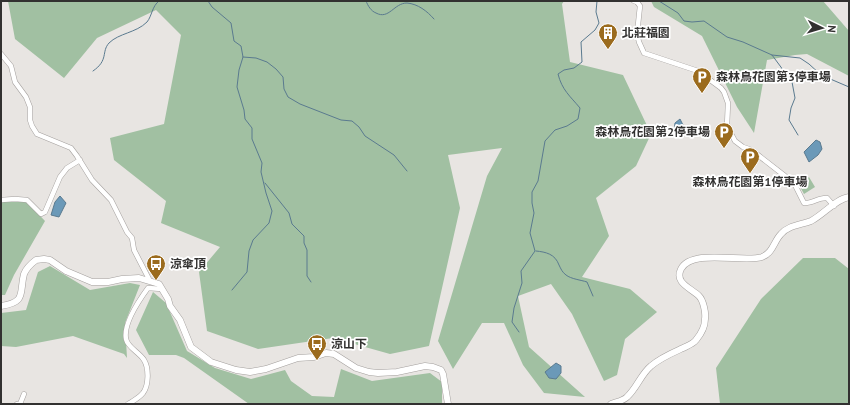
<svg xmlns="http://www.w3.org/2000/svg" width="850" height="405" viewBox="0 0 850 405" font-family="'PT Sans','Noto Sans TC',sans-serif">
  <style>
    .green { fill: #a1c0a2 }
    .water { fill: #6b99b8; stroke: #5a7a8f }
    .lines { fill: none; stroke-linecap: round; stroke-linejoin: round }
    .stream { stroke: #5a7a8f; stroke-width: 1 }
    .minor-casing { stroke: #a4a09e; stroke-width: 5.5 }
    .tertiary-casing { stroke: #a4a09e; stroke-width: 7 }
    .minor { stroke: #fff; stroke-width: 4.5 }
    .tertiary { stroke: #fff; stroke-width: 6 }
    .labels { text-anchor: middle; stroke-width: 3.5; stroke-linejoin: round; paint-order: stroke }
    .poi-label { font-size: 12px; font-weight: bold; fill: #323130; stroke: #fff; text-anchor: start }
  </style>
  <rect width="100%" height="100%" fill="#e8e5e2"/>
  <path class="green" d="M8 1H564L562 4 570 62 623 75 651 134 636 166 596 198 609 236 582 277 630 289 657 312 625 339 617 375 604 381 572 314 551 284 518 296 529 347 585 397 544 393 523 365 504 323H482L453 369 438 341 487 176 502 148 448 155 460 208 429 346 390 354 333 338 258 349 207 331 199 272 220 247 161 223 166 201 114 160 110 138 164 124 181 35 156 10 97 38 64 78 15 39Z
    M651 1H823L849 31V76L807 54 795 55 767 60 754 133 737 107 702 36 654 7Z
    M809 177 815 187 804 194 798 183Z
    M1 199 25 200 45 221 14 275 5 295H1Z
    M803 258H835L849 269V404H720L716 368 761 299Z
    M50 266 90 290 130 283 140 285 125 323 127 358 124 354 73 336 16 347 1 346V313L26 310 38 272Z
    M153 292 166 303 187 351 215 368 251 379 285 370 291 381 312 396 334 397 341 369 372 381 430 373 442 382V404H249L184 358 176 355H149L136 330Z"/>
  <path class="water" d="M680 119 686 131 682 133 676 134 674 131 675 123Z
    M816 140 820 142 822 149 818 155 809 162 804 152Z
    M60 196 66 203 59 217 51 215 55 202Z
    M556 363 561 366V373L556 379 549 378 545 372Z"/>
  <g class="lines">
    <path class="stream" d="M208 1 212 7 231 23 234 41 241 46 243 57 239 70 237 87 244 110 245 119 252 128V139L262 163 261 172 266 193 272 211 269 223 253 240 249 251 247 272 232 290
      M366 1C368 6 371 11 376 13 389 20 394 3 407 3 418 4 427 11 434 19
      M659 1 678 13 684 21 692 22 704 21 727 37 743 42 772 55 792 82 795 98 791 108 789 120 798 135
      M772 55 800 58 809 64 821 75 849 87
      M243 57 256 58 267 62 276 69 283 77 284 89 288 97 300 104 341 120 352 121 359 127 365 136 394 155 407 171
      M93 71C109 60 101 52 109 43 119 33 136 33 147 22 152 16 152 6 159 1
      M265 183 289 213 292 224 304 236V243L307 250V276L311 282
      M536 251C546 252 555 254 559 265 561 269 562 272 566 275 571 279 581 280 587 282L593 296
      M519 332 512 322 514 308 522 283 521 271 535 251 530 233 534 213 532 203V192L538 181 545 141 555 130 567 126 578 119 580 108C570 96 562 90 558 74L564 70 574 68 582 62 581 42 595 30 599 23 596 12 597 1"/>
    <g class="minor-casing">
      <path id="minor" d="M634 1 637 2 640 6 637 34 639 42 644 53 698 71 721 88 724 92 728 103 727 126 735 141 743 147 749 149 758 155 794 183 804 203C812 204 819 197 827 198L834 206
        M1 54 11 66 15 82 26 97 30 107V120L32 126 37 134 71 148 77 156 92 180 111 200 127 232 132 238 134 250 150 281
        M1 200 15 199 27 200 41 214 45 212 60 177 67 168 80 160
        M17 404H20L24 394
        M128 404C133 401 139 398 143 393 149 385 149 368 144 360 139 352 128 348 126 339 123 324 140 299 148 288L162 289"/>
    </g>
    <g class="tertiary-casing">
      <path id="tertiary" d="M1 306C27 302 19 293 24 274 26 269 32 263 36 260L44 259 50 260 66 271 92 282H108L122 279 139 278 159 284 168 299 170 306 180 320 191 347 211 362 236 370 250 372 266 369 298 358 314 357 326 353 334 354 356 368 369 372 378 373 397 372 425 366 433 367 441 370 443 374 448 404
        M611 404C616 402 623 401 627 397 637 388 641 374 651 366 660 358 672 353 683 348 687 346 693 344 696 340 701 334 705 327 705 319 706 312 703 300 699 296 691 288 674 283 681 269 692 248 744 263 762 257 773 253 774 241 781 234 789 225 801 225 811 221 824 214 836 199 849 197"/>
    </g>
    <use href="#minor" class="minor"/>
    <use href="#tertiary" class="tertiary"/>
  </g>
  <defs>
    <g id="building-pin" transform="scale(1)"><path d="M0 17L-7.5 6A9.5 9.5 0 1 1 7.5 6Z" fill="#9b6b1d" stroke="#fff"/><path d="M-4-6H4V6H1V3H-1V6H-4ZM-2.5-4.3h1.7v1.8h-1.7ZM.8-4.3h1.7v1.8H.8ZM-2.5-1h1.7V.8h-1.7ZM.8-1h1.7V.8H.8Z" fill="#fff"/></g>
    <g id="parking-pin" transform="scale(1)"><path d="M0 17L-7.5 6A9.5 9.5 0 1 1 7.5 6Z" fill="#9b6b1d" stroke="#fff"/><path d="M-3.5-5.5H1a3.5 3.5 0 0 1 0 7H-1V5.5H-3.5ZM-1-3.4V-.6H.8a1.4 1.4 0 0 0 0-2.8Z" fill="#fff"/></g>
    <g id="bus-pin" transform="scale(1)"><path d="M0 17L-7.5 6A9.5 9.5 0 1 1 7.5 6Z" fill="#9b6b1d" stroke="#fff"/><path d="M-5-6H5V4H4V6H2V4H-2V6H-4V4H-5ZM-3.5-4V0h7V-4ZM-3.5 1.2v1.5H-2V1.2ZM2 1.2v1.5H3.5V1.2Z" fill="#fff"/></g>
  </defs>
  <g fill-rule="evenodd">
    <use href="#building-pin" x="608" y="33"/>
    <use href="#parking-pin" x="702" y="77"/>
    <use href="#parking-pin" x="724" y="132"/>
    <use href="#parking-pin" x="750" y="157"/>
    <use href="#bus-pin" x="156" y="264"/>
    <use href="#bus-pin" x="317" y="344"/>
  </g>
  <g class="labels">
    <g class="poi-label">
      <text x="622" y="37">北莊福園</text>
      <text x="716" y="81">森林鳥花園第3停車場</text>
      <text x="710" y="136" text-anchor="end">森林鳥花園第2停車場</text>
      <text x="750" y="186" text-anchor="middle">森林鳥花園第1停車場</text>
      <text x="170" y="268">涼傘頂</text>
      <text x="331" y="348">涼山下</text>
    </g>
  </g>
  <rect width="850" height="405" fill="none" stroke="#323130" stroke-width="4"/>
  <g transform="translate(822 28) rotate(95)" stroke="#ffffff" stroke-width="3" paint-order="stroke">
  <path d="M0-3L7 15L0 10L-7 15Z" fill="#323130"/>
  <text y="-6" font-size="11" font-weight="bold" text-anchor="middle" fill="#323130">N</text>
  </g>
</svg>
